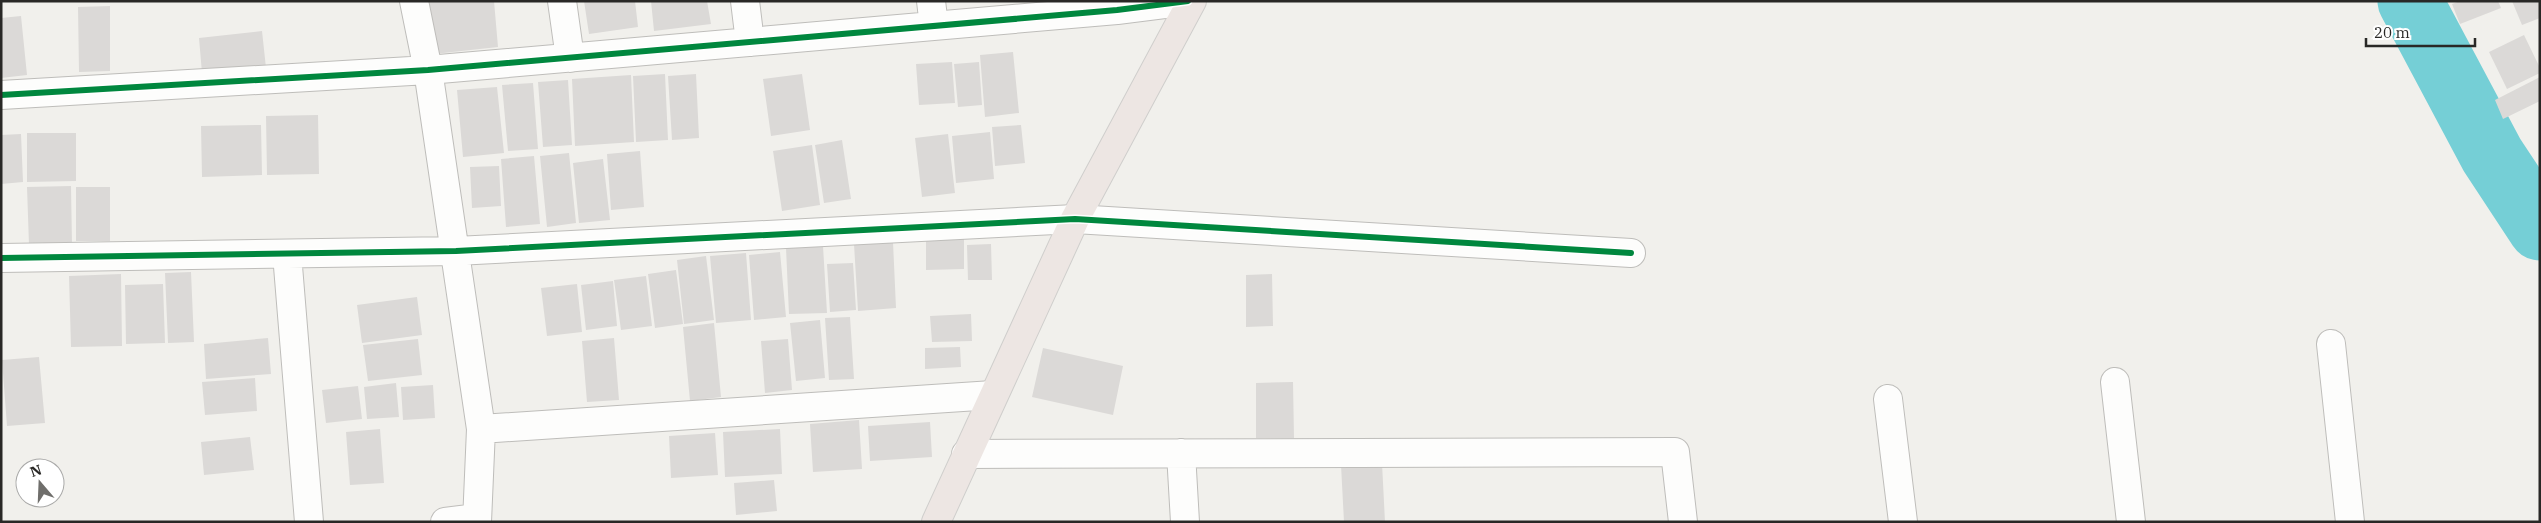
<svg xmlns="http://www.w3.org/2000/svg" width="2541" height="523" viewBox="0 0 2541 523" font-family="'IBM Plex Serif',serif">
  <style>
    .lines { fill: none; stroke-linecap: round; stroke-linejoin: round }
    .river { stroke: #75cfd6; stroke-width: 65 }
    .building { fill: #dbd9d7 }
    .minor-casing { stroke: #bebdba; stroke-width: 30 }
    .major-casing { stroke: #cfcecc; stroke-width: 30 }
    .minor { stroke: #fdfdfc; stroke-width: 28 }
    .major { stroke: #ede6e3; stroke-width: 28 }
    .cycleway-casing { stroke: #fff; stroke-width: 9 }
    .cycleway { stroke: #00873e; stroke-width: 6 }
  </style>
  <rect width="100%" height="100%" fill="#f1f0ec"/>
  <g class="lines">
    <path class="river" d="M2410 1 2492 155 2540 228"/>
  </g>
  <path class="building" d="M429 1H494L498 47 434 54Z
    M584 1H635L638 27 589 34Z
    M651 1H707L711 24 654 31Z
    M2460 1H2498L2501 8 2460 24 2452 4Z
    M2512 1H2540V18L2522 25Z
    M110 6V71L79 72 78 7Z
    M21 16 27 75 1 78V18Z
    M262 31 266 68 202 73 199 38Z
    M2524 35 2540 68V73L2507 89 2489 52Z
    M1013 52 1019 113 985 117 980 55Z
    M952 62 955 103 919 105 916 64Z
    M979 62 982 105 958 107 954 64Z
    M665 74 668 140 636 142 633 76Z
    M696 74 699 138 672 140 668 76Z
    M802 74 810 130 771 136 763 79Z
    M631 75 634 142 575 146 572 79Z
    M2540 77V101L2503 119 2495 100Z
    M568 80 572 145 543 147 538 82Z
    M533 83 538 149 508 151 502 85Z
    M497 87 504 153 463 157 457 90Z
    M318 115 319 174 267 175 266 116Z
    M261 125 262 175 202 177 201 126Z
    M1021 125 1025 163 995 166 992 127Z
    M990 132 994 179 956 183 952 136Z
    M27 133H76V181L27 182Z
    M21 134 23 182 1 184V135Z
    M948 134 955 193 922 197 915 138Z
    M842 140 851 199 824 203 815 145Z
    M812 145 820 205 782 211 773 151Z
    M640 151 644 207 611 210 607 154Z
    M569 153 576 223 547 227 540 156Z
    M534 156 540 224 506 227 501 159Z
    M603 159 610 220 579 223 573 163Z
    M499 166 501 206 472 208 470 167Z
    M71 186 72 245H29L27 187Z
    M76 187H110V241H76Z
    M926 236H964V269L926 270Z
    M893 242 896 308 858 311 854 244Z
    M991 244 992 280H968L967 245Z
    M823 246 827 313 789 314 786 248Z
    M780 252 786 317 754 320 749 255Z
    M746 253 751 320 716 323 710 256Z
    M706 256 714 320 684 324 677 260Z
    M853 263 856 310 830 312 827 264Z
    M676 270 683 324 655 328 648 274Z
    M191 272 194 342 168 343 165 273Z
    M121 274 122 346 71 347 69 276Z
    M1272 274 1273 326 1246 327V275Z
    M646 276 652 326 621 330 614 280Z
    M613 281 617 326 586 330 581 285Z
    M163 284 165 343 126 344 125 285Z
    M577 284 582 332 547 336 541 288Z
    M417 297 422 335 362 343 357 305Z
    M971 314 972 341 932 342 930 316Z
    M850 317 854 379 829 380 825 318Z
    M820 320 825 378 796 381 790 323Z
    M714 323 721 397 690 401 683 327Z
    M268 338 271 374 206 379 204 344Z
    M614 338 619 400 587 402 582 341Z
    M418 339 422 375 368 381 363 345Z
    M788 339 792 390 765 393 761 341Z
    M960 347 961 367 925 369V348Z
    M1043 348 1123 366 1113 415 1032 397Z
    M39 357 45 423 7 426 2 360Z
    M255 378 257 411 205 415 202 382Z
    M1293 382 1294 438H1256V383Z
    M396 383 399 417 367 419 364 387Z
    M433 385 435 418 403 420 401 387Z
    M358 386 362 419 326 423 322 390Z
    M859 420 862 469 813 472 810 424Z
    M930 422 932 457 870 461 868 426Z
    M380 429 384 483 350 485 346 432Z
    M780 429 782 474 725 477 723 432Z
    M715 433 718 475 671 478 669 436Z
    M250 437 254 470 204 475 201 442Z
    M1382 463 1385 522H1344L1341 465Z
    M774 480 777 511 736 515 734 483Z"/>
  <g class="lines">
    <g class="minor-casing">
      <path id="minor" d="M414 1 428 70 481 429 477 522
        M562 1 570 58
        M745 1 750 42
        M931 1 934 26
        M1 95 428 70 1117 10 1188 1
        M287 254 309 522
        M1 258 456 251 1075 219 1631 253
        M2331 344 2350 522
        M2115 382 2131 522
        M1888 399 1903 522
        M481 429 993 395
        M1181 453 1185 522
        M966 454 1675 452 1683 522
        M445 522 477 518"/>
    </g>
    <g class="major-casing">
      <path id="major" d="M936 522 1075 219 1192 1"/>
    </g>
    <use href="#minor" class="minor"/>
    <use href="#major" class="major"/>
    <g class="cycleway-casing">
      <path id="cycleway" d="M1 95 428 70 1117 10 1188 1
        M1 258 456 251 1075 219 1631 253"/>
    </g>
    <use href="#cycleway" class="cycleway"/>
  </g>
  <rect width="2541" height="523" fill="none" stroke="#292826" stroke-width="5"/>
  <g transform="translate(40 483) rotate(341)"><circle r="24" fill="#ffffff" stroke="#a9a9a8"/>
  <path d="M0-4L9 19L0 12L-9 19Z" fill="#6f6e6b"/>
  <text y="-8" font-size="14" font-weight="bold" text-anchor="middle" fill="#292826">N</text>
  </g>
  <path d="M2366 38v8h109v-8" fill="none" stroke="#292826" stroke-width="2.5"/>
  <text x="2374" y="38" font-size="15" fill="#292826" stroke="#ffffff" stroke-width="4" paint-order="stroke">20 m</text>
</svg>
